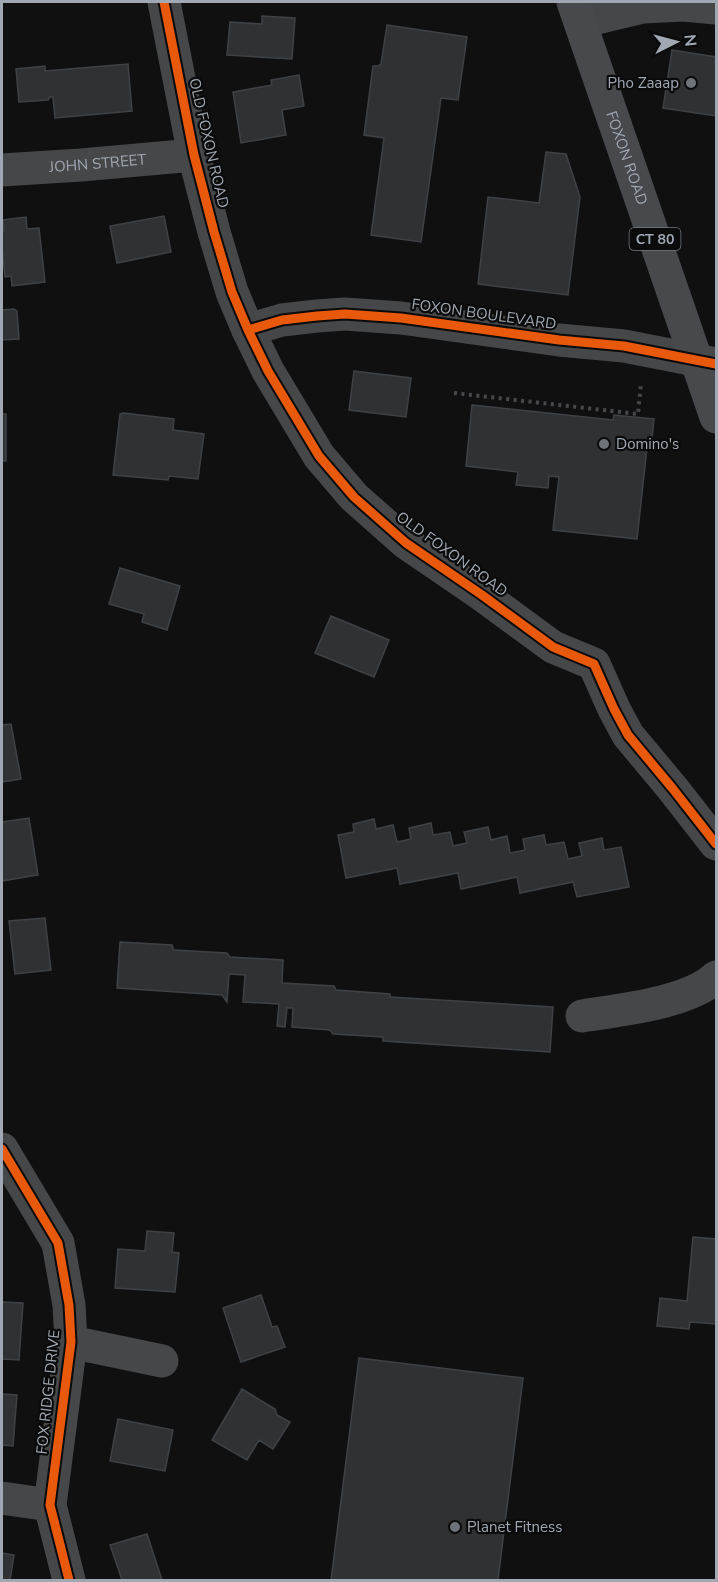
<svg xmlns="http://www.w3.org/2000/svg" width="718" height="1582" viewBox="0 0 718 1582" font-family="'Nunito Sans',sans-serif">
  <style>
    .building { fill: #303133; stroke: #3f4245; stroke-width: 1.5 }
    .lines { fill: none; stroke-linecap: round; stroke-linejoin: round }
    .path { stroke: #46484b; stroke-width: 4; stroke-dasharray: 3 4.5; stroke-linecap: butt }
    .minor { stroke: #454749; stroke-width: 33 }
    .major { stroke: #47494c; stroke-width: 33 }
    .cycleway-casing { stroke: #0b0b0c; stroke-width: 13 }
    .cycleway { stroke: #e8590c; stroke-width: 9 }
    .poi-dot { fill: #6e737a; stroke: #0b0b0c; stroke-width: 2 }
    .labels { text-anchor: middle; stroke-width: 4.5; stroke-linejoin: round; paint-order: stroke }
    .shield { fill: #0b0b0c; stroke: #737a81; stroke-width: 1.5 }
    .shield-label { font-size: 14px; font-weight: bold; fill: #a0a9b3 }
    .poi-label { font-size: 15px; fill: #a0a9b3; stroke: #0b0b0c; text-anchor: start }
    .street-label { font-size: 15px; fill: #a0a9b3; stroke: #0b0b0c }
  </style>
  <rect width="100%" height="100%" fill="#101011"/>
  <path class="building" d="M262 16 295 18 292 59 227 55 230 22 262 24Z
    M387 25 467 37 458 100 441 98 421 242 371 235 384 138 364 135 373 66H378L381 64Z
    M672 50 716 57V116L663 108Z
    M128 64 132 111 55 118 53 97H50L48 100 19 102 16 69 45 66V71Z
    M299 75 304 106 282 110 286 135 241 143 233 92 272 85 271 80Z
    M546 152 566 154 580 197 568 295 478 284 488 197 539 203Z
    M164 216 171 252 117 263 110 226Z
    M26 217 27 229 39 228 45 282 12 286 11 276 5 277 2 247V231H4L3 220Z
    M14 309 17 311 19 339 2 340V310Z
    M354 371 411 378 406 417 349 410Z
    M472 405 613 420 614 415 654 419 651 449 647 448 637 539 553 530 559 477 549 476 548 488 516 485 518 472 466 466Z
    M123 413 174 419 173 430 204 434 198 479 169 476 168 480 113 475 120 414Z
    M2 414H6V461H2Z
    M120 568 180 586 167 630 142 622 144 614 109 604Z
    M331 616 389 640 374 677 315 653Z
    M11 724 21 779 2 782V725Z
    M29 818 38 875 2 881V822Z
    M374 819 376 829 393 825 397 842 411 839 409 828 431 823 433 835 450 832 453 846 467 843 464 832 488 827 491 840 507 836 510 853 525 850 523 839 544 835 546 845 564 842 568 859 582 856 579 843 602 838 604 850 621 847 629 887 577 897 573 882 520 893 517 877 461 889 458 873 400 884 397 868 346 878 338 835 354 832 353 824Z
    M45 918 51 970 15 974 9 921Z
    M120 942 172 945 174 950 227 953 230 957 283 960 282 983 334 986 336 990 390 994V997L553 1007 550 1052 383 1041V1037L333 1034 330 1030 292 1027 293 1008H287L285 1027 277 1026 279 1004 243 1002 245 975 229 974 227 1002 222 995 117 988Z
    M147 1231 174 1233 172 1252 179 1253 175 1292 115 1288 118 1249 145 1251Z
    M693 1237 716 1239V1324L690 1322 689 1329 657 1326 660 1298 687 1301Z
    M261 1295 272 1327 277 1326 285 1347 241 1362 223 1308Z
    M2 1302 23 1303 19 1360 2 1359Z
    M359 1358 523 1378 498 1580H331Z
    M242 1389 275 1409 277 1415 290 1422 273 1449 259 1440 247 1460 212 1440Z
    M2 1394 17 1395 13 1446 2 1445Z
    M118 1419 173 1430 165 1471 110 1461Z
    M147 1534 162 1580H122L110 1545Z
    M2 1553 14 1555 10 1580H2Z"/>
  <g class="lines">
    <path class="path" d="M454 393 638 414 641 383"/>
    <g class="minor">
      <path d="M164 2 194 155 214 232 232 292 248 330 268 371 319 456 354 497 406 543 482 595 553 647 594 664 614 709 628 735 673 789 716 844"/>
      <path d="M580 22 643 7 684 5 716 8"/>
      <path id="s1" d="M2 170 81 165 194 155"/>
      <path d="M248 330 282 320 317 316 345 314 401 318 559 340 624 346 716 364"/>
      <path d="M582 1016C620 1010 689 1003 716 977"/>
      <path d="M2 1149 58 1243 69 1305 71 1342 50 1505 69 1580"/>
      <path d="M71 1342 162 1361"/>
      <path d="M2 1498 50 1505"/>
    </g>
    <path class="major" id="s2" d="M573 2 716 417"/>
    <g class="cycleway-casing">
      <path id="cycleway" d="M164 2 194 155 214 232 232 292 248 330 268 371 319 456 354 497 406 543 482 595 553 647 594 664 614 709 628 735 673 789 716 844
        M248 330 282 320 317 316 345 314 401 318 559 340 624 346 716 364
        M2 1149 58 1243 69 1305 71 1342 50 1505 69 1580"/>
    </g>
    <use href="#cycleway" class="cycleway"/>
  </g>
  <g class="poi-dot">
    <circle cx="691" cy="83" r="6"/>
    <circle cx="604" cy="444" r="6"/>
    <circle cx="455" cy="1527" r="6"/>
  </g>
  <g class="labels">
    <rect class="shield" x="629.5" y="228" width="51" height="22" rx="4.5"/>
    <g class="shield-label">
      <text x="655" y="244">CT 80</text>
    </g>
    <g class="poi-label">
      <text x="679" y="88" text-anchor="end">Pho Zaaap</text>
      <text x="616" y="449">Domino's</text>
      <text x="467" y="1532">Planet Fitness</text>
    </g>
    <g class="street-label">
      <text transform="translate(209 143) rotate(77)" y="5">OLD FOXON ROAD</text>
      <text dy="5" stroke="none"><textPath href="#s2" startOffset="165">FOXON ROAD</textPath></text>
      <text dy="5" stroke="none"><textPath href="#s1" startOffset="96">JOHN STREET</textPath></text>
      <text transform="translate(484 314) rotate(8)" y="5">FOXON BOULEVARD</text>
      <text transform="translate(452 554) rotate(36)" y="5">OLD FOXON ROAD</text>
      <text transform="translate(48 1392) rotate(-84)" y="5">FOX RIDGE DRIVE</text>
    </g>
  </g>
  <rect width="718" height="1582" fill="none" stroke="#a0a9b3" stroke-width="6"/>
  <g transform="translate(676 42) rotate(84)" stroke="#0b0b0c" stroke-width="4.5" paint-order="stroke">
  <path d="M0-4.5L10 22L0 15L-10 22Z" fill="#a0a9b3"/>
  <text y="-9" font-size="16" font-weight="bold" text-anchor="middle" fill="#a0a9b3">N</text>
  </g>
</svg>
